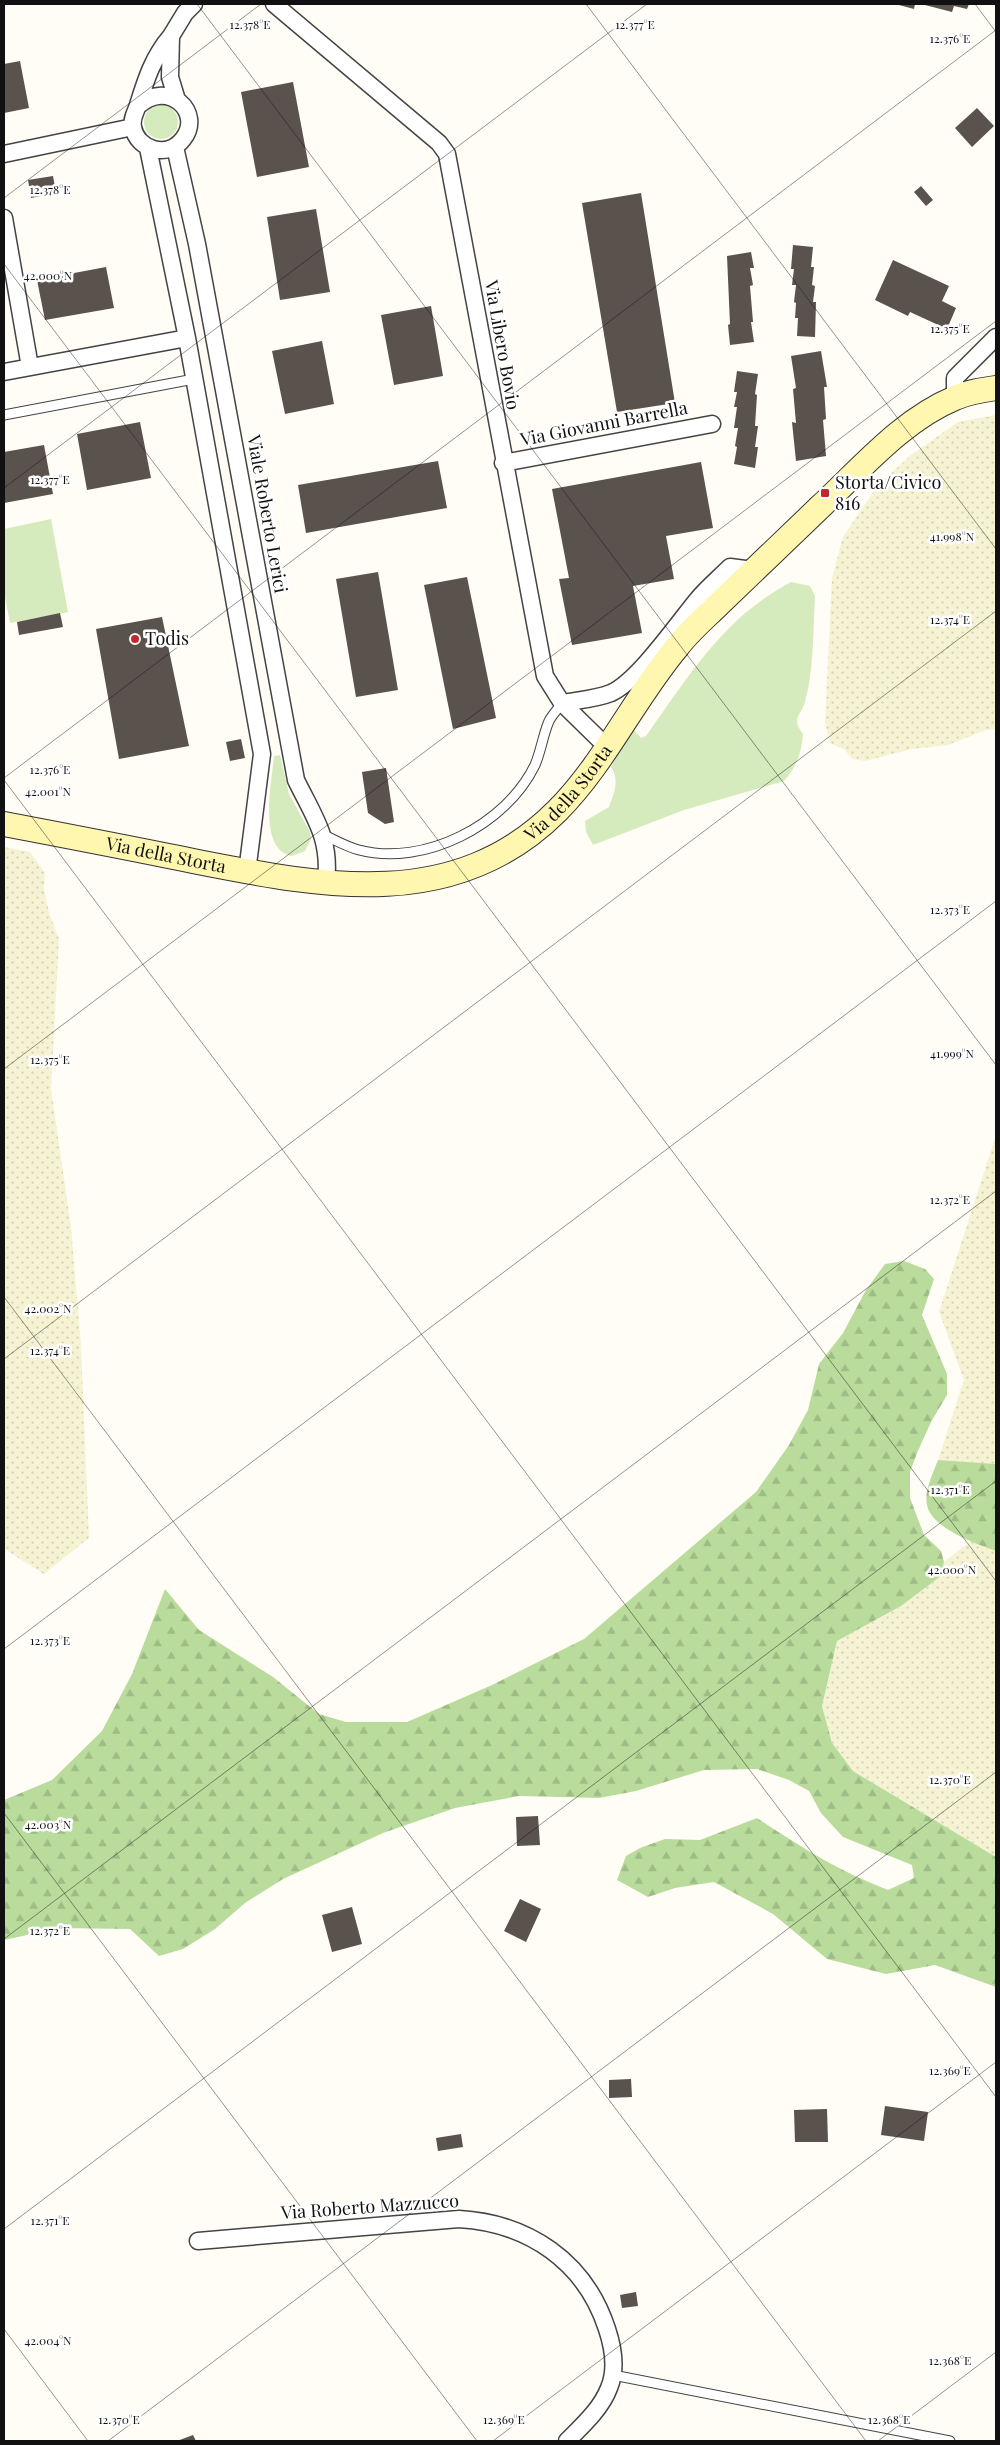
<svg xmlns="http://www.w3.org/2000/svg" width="1000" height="2445" viewBox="0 0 1000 2445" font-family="'Playfair Display',serif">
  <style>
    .farmland { fill: url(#farmland-dots) }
    .grass { fill: #d5ebbd }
    .forest { fill: url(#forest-firs) }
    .building { fill: #5a524d }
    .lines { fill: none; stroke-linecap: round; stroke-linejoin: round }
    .lane-casing { stroke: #444; stroke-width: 11 }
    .street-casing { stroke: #444; stroke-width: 19 }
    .secondary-casing { stroke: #333; stroke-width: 26 }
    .lane { stroke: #fff; stroke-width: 9 }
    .street { stroke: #fff; stroke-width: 16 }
    .secondary { stroke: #fff6b0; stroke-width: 24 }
    .ticks { fill: none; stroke: #111; stroke-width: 1; stroke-opacity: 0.45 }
    .poi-dot { fill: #c4262e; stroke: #fff; stroke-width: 2 }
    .labels { text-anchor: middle; stroke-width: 5; stroke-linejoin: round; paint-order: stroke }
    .street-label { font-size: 18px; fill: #111; stroke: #fff }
    .poi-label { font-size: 18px; fill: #111; stroke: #fff; text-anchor: start }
    .ticks-label { font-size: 12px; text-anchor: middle; fill: #111; stroke: #fff; stroke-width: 5; stroke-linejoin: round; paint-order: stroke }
  </style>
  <defs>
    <pattern id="farmland-dots" width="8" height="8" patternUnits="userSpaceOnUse" patternTransform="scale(1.25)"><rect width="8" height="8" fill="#f6f3d4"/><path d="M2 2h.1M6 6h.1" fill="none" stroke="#d2cfb5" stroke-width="1.8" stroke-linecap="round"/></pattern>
    <pattern id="forest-firs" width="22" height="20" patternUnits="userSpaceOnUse" patternTransform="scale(1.25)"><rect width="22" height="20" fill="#b9dc9c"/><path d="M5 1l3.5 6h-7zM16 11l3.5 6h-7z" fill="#9ebc85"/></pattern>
  </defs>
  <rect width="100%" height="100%" fill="#fffdf5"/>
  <path class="farmland" d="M996 415V729L986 730 948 745 912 749 865 761 852 759 845 750 830 743 825 723 832 578 843 537 878 485 911 455 958 422Z
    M4 847 30 852 45 873 44 888 49 913 59 939 51 1089 71 1227 81 1346 89 1538 44 1574 4 1549Z
    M996 1135V1464L938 1460 964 1380 939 1312Z
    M971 1541 996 1551V1857L853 1771 832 1743 822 1706 837 1641 901 1606 941 1576 944 1562Z"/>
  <path class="grass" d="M144 122a17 17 0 1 1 34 0a17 17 0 1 1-34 0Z
    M51 519 68 612 10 623 4 592V529Z
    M791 582 810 586 815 596C813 631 814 669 805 702 800 718 791 717 803 734 802 752 796 768 784 781L684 810 593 845 586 832 585 821 609 807C614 793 620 780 611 767L620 749 634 730 641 738 646 736C689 676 723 618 791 582Z
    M280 755 289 794 310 832 311 839 305 851 292 856C257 850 272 781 274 756Z"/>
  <path class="forest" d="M904 1261 925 1269 934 1279 922 1315 947 1374V1395L931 1422 917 1453 910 1472V1498L924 1535 941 1551 944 1562 941 1576 901 1606 837 1641 822 1706 832 1743 853 1771 996 1857V1987L935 1965 886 1974 827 1959 773 1914 714 1882 675 1888 648 1897 617 1880 626 1856 640 1848 665 1839 700 1840 757 1818C799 1846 840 1872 888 1890L914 1878 912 1865 843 1837 821 1813 809 1791 789 1780 757 1769 704 1770 636 1791 599 1798 519 1796 455 1808 383 1833 283 1879 245 1903 215 1929 183 1949 159 1956 130 1929 59 1928 4 1940V1800L52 1780 102 1731 132 1674 165 1589 199 1630 273 1677 319 1714 346 1722H407L492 1685 584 1639 756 1492 789 1445 808 1410 819 1364 843 1333 866 1290 885 1264Z
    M938 1460 996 1464V1551C977 1544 931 1528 927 1505 924 1490 933 1474 938 1460Z"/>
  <path class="building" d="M895 4H915L914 9Z
    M921 4H969L967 9 954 6 952 12Z
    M20 61 29 108 4 113V64Z
    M293 82 309 167 257 177 241 92Z
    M977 108 994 126 972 147 955 128Z
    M53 176 56 193 31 198 28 180Z
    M921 186 933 200 926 206 914 192Z
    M641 193 675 403 617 412 582 203Z
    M316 209 330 292 280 300 267 217Z
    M793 245 813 247 811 267H814L812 285 815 286 813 302H816L815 337 797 336 798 318H795L796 303 794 302 796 285H792L794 269H791Z
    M751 252 754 268H750L753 285 750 286 753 322H751L754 342 730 345 728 325 730 324 727 256Z
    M893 260 949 286 942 301 956 308 947 329 910 312 908 316 875 300Z
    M106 267 114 308 45 320 37 280Z
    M431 306 443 376 394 385 381 315Z
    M322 341 334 404 285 414 272 351Z
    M821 351 827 387H824L826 419 823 420 826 456 796 461 792 422 796 423 793 389 796 388 791 356Z
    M737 371 758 374 755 394 757 395 755 426H758L755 447H758L755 468 734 464 737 447 735 446 738 428H734L737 407H734L737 392H734Z
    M140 422 151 478 87 490 77 434Z
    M44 445 53 494 4 503V452Z
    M438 461 447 508 306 533 298 485Z
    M701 462 713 528 666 536 674 579 633 586 642 633 572 645 559 579 569 578 552 489Z
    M378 572 398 690 356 697 336 579Z
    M467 577 496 718 453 729 424 585Z
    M60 613 63 627 19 635 17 622Z
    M162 617 189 746 119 759 96 629Z
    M241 739 245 758 230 761 226 742Z
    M386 768 394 822 385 824 368 813 362 772Z
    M538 1816 540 1845 517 1846 516 1817Z
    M520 1899 541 1909 526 1942 504 1931Z
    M352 1907 362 1944 332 1952 322 1915Z
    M631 2079 632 2097 609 2098V2080Z
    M885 2106 928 2112 924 2141 881 2135Z
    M827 2109 828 2142H795L794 2110Z
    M461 2134 463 2147 438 2151 436 2138Z
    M636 2292 638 2306 622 2308 620 2295Z
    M193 2435 196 2441H177Z"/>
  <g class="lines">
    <g class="lane-casing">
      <path id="lane" d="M4 415 194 379
        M324 835C335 840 347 847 359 850 424 867 506 825 535 765 541 751 543 735 549 721 552 715 558 709 562 703
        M613 2375 950 2441"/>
    </g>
    <g class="street-casing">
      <path id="street" d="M274 4 439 143 447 154 545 676 562 703 607 747
        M171 36 185 13 194 4
        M138 106C168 78 204 113 183 139 168 159 137 150 133 127 131 118 136 112 138 105 146 79 153 57 171 36L170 77 177 100
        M175 147 197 244 296 780C315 819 331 838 326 883
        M148 148 187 338 262 754 247 872
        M4 154 133 127
        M4 218 30 367
        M4 372 187 338
        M955 398V378L996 337
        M503 463 712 424
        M562 703C579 700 596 699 611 693 638 681 678 623 697 600 707 588 719 578 730 567L753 570
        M198 2241 459 2219C528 2223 585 2261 607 2329 613 2347 617 2369 609 2388 601 2409 582 2426 567 2441"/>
    </g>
    <g class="secondary-casing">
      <g id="secondary">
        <path id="s1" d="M4 824C67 836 130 848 193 861 321 886 454 914 557 811 605 763 634 698 678 646 690 630 706 617 720 603 753 571 787 539 820 507 861 469 902 420 955 398 968 392 982 390 996 388"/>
      </g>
    </g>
    <use href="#lane" class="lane"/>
    <use href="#street" class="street"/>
    <use href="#secondary" class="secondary"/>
  </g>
  <path class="ticks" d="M197 4 996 1065M586 4 996 549M975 4 996 32M4 198 261 4M4 264 996 1581M4 488 647 4M4 778 996 30M4 780 996 2097M4 1069 996 321M4 1297 866 2441M4 1359 996 611M4 1649 996 901M4 1813 477 2441M4 1939 996 1191M4 2229 996 1481M4 2329 88 2441M108 2441 996 1772M493 2441 996 2062M878 2441 996 2352"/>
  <g class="poi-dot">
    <rect x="820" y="488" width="10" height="10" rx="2.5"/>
    <circle cx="135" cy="639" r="5"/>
  </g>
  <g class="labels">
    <g class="street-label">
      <text transform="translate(502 345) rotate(80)" y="6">Via Libero Bovio</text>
      <text transform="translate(604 424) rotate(-11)" y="6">Via Giovanni Barrella</text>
      <text transform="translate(267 514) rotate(80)" y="6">Viale Roberto Lerici</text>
      <text dy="6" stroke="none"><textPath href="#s1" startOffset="599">Via della Storta</textPath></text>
      <text dy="6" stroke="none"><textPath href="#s1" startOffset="165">Via della Storta</textPath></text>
      <text transform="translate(370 2207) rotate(-4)" y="6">Via Roberto Mazzucco</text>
    </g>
    <g class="poi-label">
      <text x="835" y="489">Storta/Civico<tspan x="835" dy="21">816</tspan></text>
      <text x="145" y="645">Todis</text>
    </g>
  </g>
  <g class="ticks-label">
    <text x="250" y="29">12.378°E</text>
    <text x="635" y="29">12.377°E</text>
    <text x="950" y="43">12.376°E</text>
    <text x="50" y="194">12.378°E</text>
    <text x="48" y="280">42.000°N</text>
    <text x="950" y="333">12.375°E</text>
    <text x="50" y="484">12.377°E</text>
    <text x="952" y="541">41.998°N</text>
    <text x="950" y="624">12.374°E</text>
    <text x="50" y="774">12.376°E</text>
    <text x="48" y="796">42.001°N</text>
    <text x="950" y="914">12.373°E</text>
    <text x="952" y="1058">41.999°N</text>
    <text x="50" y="1064">12.375°E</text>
    <text x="950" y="1204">12.372°E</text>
    <text x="48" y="1313">42.002°N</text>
    <text x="50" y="1355">12.374°E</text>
    <text x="950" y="1494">12.371°E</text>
    <text x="952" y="1574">42.000°N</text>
    <text x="50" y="1645">12.373°E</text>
    <text x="950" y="1784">12.370°E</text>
    <text x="48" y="1829">42.003°N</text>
    <text x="50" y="1935">12.372°E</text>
    <text x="950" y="2075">12.369°E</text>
    <text x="50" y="2225">12.371°E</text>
    <text x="48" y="2345">42.004°N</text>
    <text x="950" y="2365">12.368°E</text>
    <text x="119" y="2424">12.370°E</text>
    <text x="504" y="2424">12.369°E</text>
    <text x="889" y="2424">12.368°E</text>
  </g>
  <rect width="1000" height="2445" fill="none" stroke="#111111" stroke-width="10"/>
</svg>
